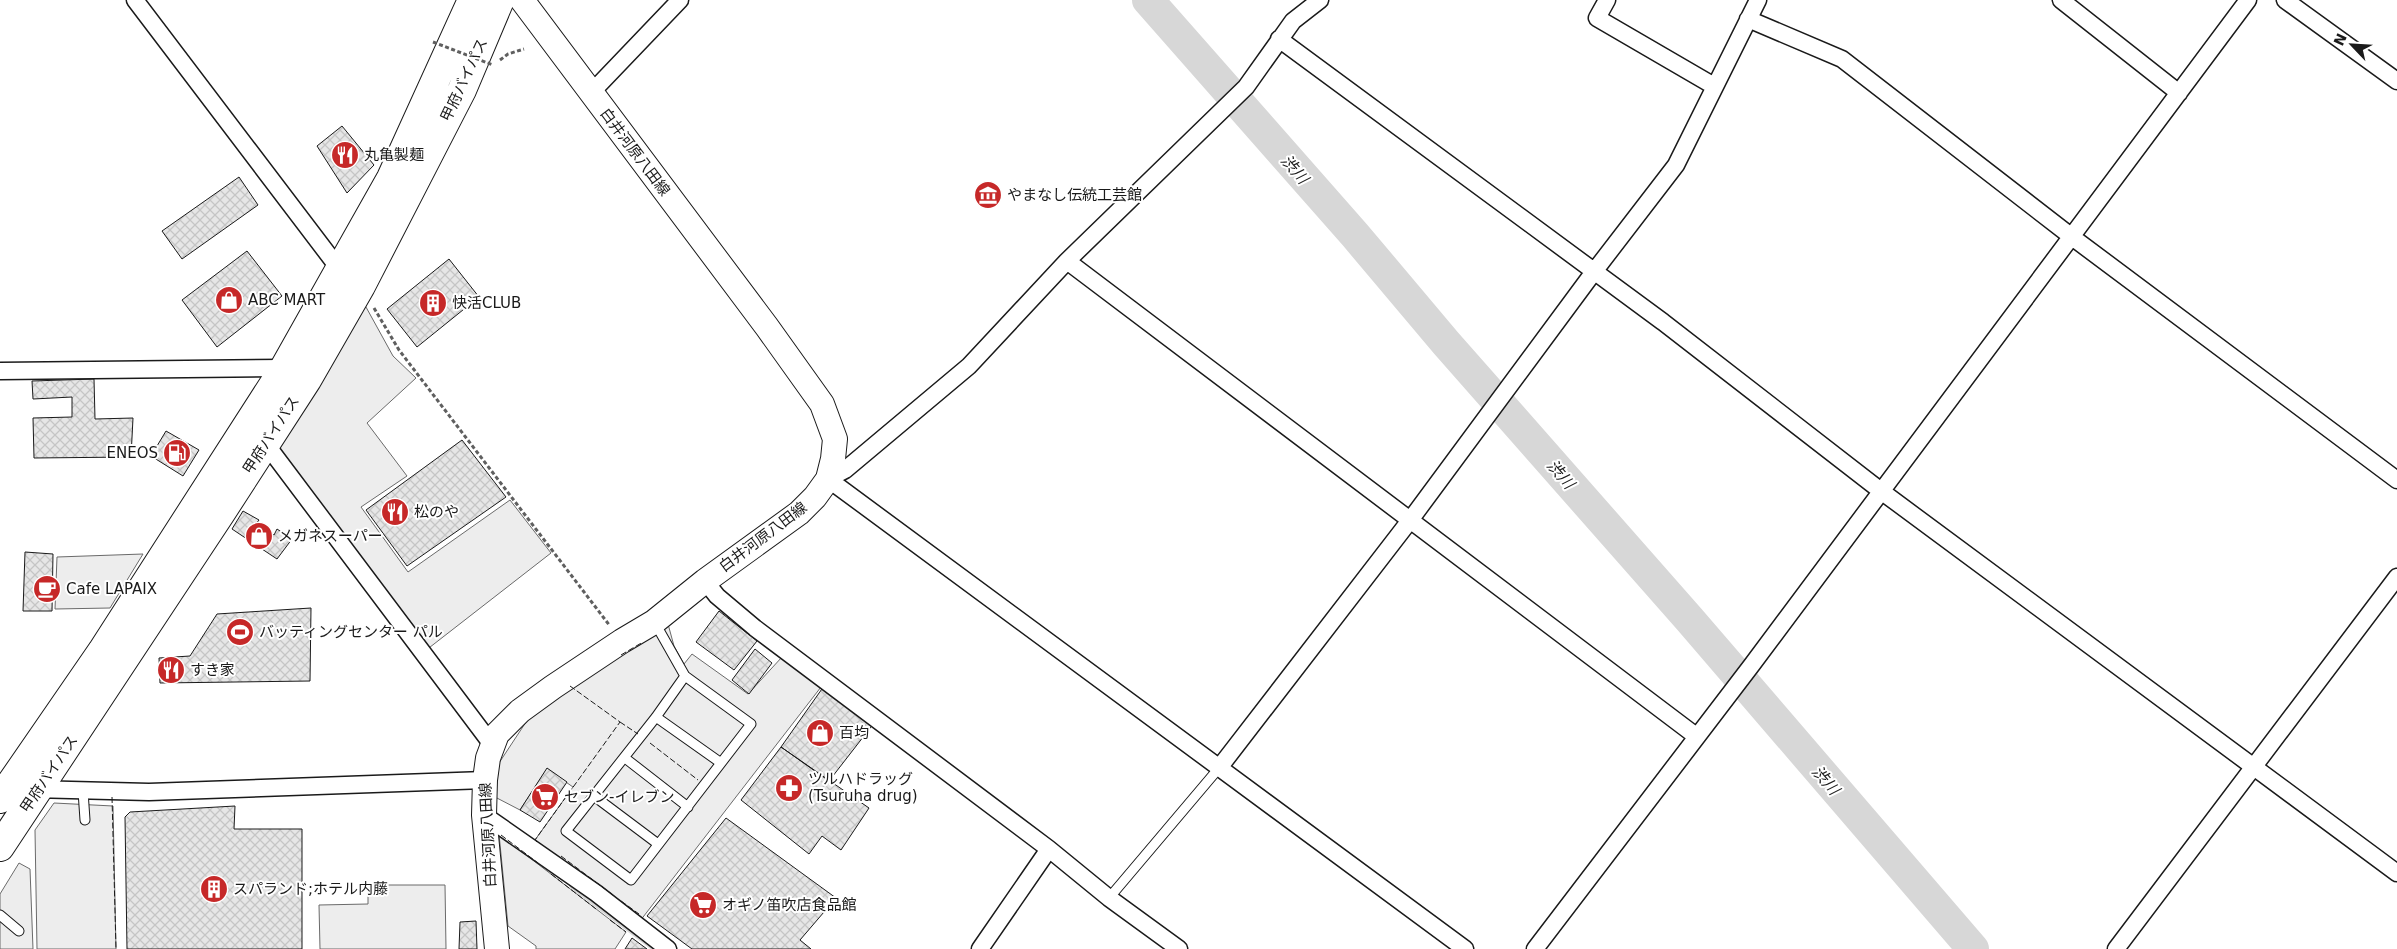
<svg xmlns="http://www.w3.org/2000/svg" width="2397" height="949" viewBox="0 0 2397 949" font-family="'DejaVu Sans','Noto Sans JP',sans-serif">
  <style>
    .built { fill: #ededed; stroke: #6a6a6a }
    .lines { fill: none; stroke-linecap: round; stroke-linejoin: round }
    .stream { stroke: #d7d7d7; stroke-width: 5.5 }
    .river { stroke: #d7d7d7; stroke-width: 32 }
    .building { fill: url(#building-cross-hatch); stroke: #1a1a1a }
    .lane-casing { stroke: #1a1a1a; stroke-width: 11 }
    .street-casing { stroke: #1a1a1a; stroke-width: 19 }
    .secondary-casing { stroke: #1a1a1a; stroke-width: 26 }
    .highway-casing { stroke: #1a1a1a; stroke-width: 30 }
    .path { stroke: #5f5f5f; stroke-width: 3; stroke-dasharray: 4 2.5; stroke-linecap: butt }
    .lane { stroke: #fff; stroke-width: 9 }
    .street { stroke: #fff; stroke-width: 16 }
    .secondary { stroke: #fff; stroke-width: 24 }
    .highway { stroke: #fff; stroke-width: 28 }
    .path-bridge { stroke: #5f5f5f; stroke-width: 3; stroke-dasharray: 4 2.5; stroke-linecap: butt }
    .fence { stroke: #1a1a1a; stroke-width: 1; stroke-dasharray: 6 2.5; stroke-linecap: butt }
    .labels { text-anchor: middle; stroke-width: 4; stroke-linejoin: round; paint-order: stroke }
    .street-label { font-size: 15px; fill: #1a1a1a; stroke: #fff }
    .poi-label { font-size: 15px; fill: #1a1a1a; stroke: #fff; text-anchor: start }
    .water-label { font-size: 16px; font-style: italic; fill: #1a1a1a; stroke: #fff }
  </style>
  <defs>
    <pattern id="building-cross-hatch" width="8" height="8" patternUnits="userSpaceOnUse" patternTransform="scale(1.25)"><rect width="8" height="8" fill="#e6e6e6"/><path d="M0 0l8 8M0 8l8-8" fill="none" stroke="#c5c5c5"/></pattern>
  </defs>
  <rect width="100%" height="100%" fill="#fff"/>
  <path class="built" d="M361 298 393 356 416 378 367 423 407 476 361 507 408 572 510 500 551 553 425 651 272 447Z
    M143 554 110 608 55 609 57 557Z
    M668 624 674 646 684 664 692 654 748 694 782 657 821 687 640 921 535 840 573 787 547 769 520 810 495 797 499 763 528 719 569 687Z
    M54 803 113 806 116 949H37L35 830Z
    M499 834 626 932 615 949H536V946L508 926Z
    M19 863 30 869 33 949H0V894Z
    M368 885H445L446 949H320L319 905 368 904Z"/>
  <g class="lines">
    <path class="stream" d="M572 886 655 949"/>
    <path class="river" d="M1148 0 1355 235 1446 343 1690 620 1973 949"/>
  </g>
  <path class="building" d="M342 126 374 165 347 193 317 146Z
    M239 177 258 205 182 259 162 231Z
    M247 251 282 296 217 347 182 300Z
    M449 259 479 297 417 347 387 309Z
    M94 379 95 419 133 418 131 457 34 458 33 418 72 417V397L33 399 32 381Z
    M166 431 199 450 183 476 151 456Z
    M462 440 506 497 407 566 366 510Z
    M243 511 259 520 256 524 274 535 277 529 292 539 277 559 232 529Z
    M25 552 53 554 52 611H23Z
    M311 608 310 681 160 683 159 658 190 656 217 614Z
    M719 611 757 641 734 670 696 642Z
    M755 649 772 663 749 694 732 680Z
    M824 686 874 723 829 781 781 747Z
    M781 747 869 808 841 850 822 836 809 854 741 800Z
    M547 768 567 782 540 822 520 810Z
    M235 806 234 829H302V949H127L125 817 130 812Z
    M726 818 836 898 800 940 811 949H692L647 916Z
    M476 921 477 949H459L460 922Z
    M632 938 647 949H625Z"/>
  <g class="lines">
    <g class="lane-casing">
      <path id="lane" d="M655 623 685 676 751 724 631 880 566 831 656 717 685 676
        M656 717 721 763
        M625 758 688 807
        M83 791 85 820
        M594 796 658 844
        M1109 898 1219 768
        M0 915 19 931"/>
    </g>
    <g class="street-casing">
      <path id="street" d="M135 0 340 270
        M1320 0 1293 21 1246 87 1067 261 969 366 845 470 828 479 1465 949
        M1607 0 1597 18 1714 86
        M2061 0 2179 93
        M2285 0 2397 81
        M1748 19 1842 59 2072 237 2397 480
        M1279 39 1663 322 1881 491 2397 873
        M591 93 680 0
        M1067 261 1696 736
        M0 371 284 368
        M266 444 493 746
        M705 581 717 596 755 628 1049 849 1109 898 1179 949
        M1219 768 1411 519 1593 273 1676 165 1758 0
        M32 789 149 792 485 780
        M484 815 596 893 668 949
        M980 949 1049 849
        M1535 949 1751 666 2248 0
        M2116 949 2397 577"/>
    </g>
    <g class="secondary-casing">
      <path id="secondary" d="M497 949 484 815 485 780 488 758 497 734 520 711 553 687 622 641 654 622 705 581 799 513 815 497 828 479 833 459 835 439 822 404 767 327 522 0"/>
    </g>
    <g class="highway-casing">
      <path id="highway" d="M0 799 102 651 284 368 391 178 472 0
        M0 847 221 513 307 380 361 286 462 90 500 0"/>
    </g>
    <path class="path" d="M500 60 508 54 524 49
      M374 308 399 350 610 626"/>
    <use href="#lane" class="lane"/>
    <use href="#street" class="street"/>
    <use href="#secondary" class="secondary"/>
    <use href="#highway" class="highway"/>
    <path class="path-bridge" d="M433 42 493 65"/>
    <path class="fence" d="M621 655 643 642
      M620 722 638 734
      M650 743 698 780
      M112 797 116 949
      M501 835 538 863
      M537 842 535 840 620 722 570 686
      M561 856 613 895
      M551 874 596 909
      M621 901 639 914
      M610 920 626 932"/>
  </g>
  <defs>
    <g id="restaurant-disc" transform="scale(1.4375)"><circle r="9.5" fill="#c62828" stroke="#fff"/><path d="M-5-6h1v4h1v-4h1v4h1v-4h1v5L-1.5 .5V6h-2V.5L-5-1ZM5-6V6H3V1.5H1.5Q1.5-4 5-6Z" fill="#fff"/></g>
    <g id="museum-disc" transform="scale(1.4375)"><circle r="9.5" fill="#c62828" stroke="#fff"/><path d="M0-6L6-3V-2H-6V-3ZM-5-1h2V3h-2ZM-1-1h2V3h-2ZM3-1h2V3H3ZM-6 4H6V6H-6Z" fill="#fff"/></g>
    <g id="shop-disc" transform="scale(1.4375)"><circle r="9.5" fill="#c62828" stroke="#fff"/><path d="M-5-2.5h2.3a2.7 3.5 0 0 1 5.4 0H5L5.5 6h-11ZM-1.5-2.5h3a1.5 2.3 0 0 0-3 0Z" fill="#fff"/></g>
    <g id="building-disc" transform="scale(1.4375)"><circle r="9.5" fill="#c62828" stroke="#fff"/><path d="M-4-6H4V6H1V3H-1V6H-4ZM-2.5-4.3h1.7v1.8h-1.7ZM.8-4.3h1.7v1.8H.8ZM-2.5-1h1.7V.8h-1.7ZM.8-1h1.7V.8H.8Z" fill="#fff"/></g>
    <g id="fuel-disc" transform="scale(1.4375)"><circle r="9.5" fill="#c62828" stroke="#fff"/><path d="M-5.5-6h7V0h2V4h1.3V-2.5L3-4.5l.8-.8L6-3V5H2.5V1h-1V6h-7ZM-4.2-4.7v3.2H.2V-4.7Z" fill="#fff"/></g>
    <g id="cafe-disc" transform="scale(1.4375)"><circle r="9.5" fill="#c62828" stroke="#fff"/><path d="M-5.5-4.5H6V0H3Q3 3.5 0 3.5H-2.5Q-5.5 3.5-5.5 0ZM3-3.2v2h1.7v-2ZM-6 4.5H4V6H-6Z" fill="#fff"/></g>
    <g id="stadium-disc" transform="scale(1.4375)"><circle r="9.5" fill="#c62828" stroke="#fff"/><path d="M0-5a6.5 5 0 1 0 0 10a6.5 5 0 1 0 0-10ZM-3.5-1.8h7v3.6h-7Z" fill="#fff"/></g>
    <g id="pharmacy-disc" transform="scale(1.4375)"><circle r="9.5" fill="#c62828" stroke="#fff"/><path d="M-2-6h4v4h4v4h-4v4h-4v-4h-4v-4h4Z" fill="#fff"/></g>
    <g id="supermarket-disc" transform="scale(1.4375)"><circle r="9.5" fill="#c62828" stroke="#fff"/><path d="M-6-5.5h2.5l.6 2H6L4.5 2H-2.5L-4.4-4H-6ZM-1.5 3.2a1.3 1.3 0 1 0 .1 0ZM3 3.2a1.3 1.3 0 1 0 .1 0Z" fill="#fff"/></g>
  </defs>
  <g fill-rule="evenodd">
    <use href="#restaurant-disc" x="345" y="155"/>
    <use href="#museum-disc" x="988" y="195"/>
    <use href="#shop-disc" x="229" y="300"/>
    <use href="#building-disc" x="433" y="303"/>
    <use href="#fuel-disc" x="177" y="453"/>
    <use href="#restaurant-disc" x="395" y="512"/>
    <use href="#shop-disc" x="259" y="536"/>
    <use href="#cafe-disc" x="47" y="589"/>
    <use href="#stadium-disc" x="240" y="632"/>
    <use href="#restaurant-disc" x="171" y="670"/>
    <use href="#shop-disc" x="820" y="733"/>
    <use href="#pharmacy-disc" x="789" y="788"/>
    <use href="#supermarket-disc" x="545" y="797"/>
    <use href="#building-disc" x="214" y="889"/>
    <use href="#supermarket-disc" x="703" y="905"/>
  </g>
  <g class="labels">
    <g class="street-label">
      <text transform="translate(464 80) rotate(-65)" y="5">甲府バイパス</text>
      <text transform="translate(635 152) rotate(53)" y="5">白井河原八田線</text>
      <text transform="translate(271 435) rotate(-57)" y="5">甲府バイパス</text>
      <text transform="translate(763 537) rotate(-37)" y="5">白井河原八田線</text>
      <text transform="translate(49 774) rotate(-56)" y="5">甲府バイパス</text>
      <text transform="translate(488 835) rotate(-93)" y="5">白井河原八田線</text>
    </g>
    <g class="poi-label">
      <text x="364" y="160">丸亀製麺</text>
      <text x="1007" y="200">やまなし伝統工芸館</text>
      <text x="248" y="305">ABC MART</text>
      <text x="452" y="308">快活CLUB</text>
      <text x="158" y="458" text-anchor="end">ENEOS</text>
      <text x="414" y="517">松のや</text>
      <text x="278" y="541">メガネスーパー</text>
      <text x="66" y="594">Cafe LAPAIX</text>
      <text x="259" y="637">バッティングセンター パル</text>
      <text x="190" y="675">すき家</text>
      <text x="839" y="738">百均</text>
      <text x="808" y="784">ツルハドラッグ<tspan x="808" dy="17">(Tsuruha drug)</tspan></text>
      <text x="564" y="802">セブン-イレブン</text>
      <text x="233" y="894">スパランド;ホテル内藤</text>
      <text x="722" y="910">オギノ笛吹店食品館</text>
    </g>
    <g class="water-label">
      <text transform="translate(1295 169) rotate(49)" y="6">渋川</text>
      <text transform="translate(1561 474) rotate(49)" y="6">渋川</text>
      <text transform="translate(1826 780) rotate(49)" y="6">渋川</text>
    </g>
  </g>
  <g transform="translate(2352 45) rotate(295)" stroke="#ffffff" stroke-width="4" paint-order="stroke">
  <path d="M0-4L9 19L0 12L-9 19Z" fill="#1a1a1a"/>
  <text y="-8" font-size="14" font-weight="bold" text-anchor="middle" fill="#1a1a1a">N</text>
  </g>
</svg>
